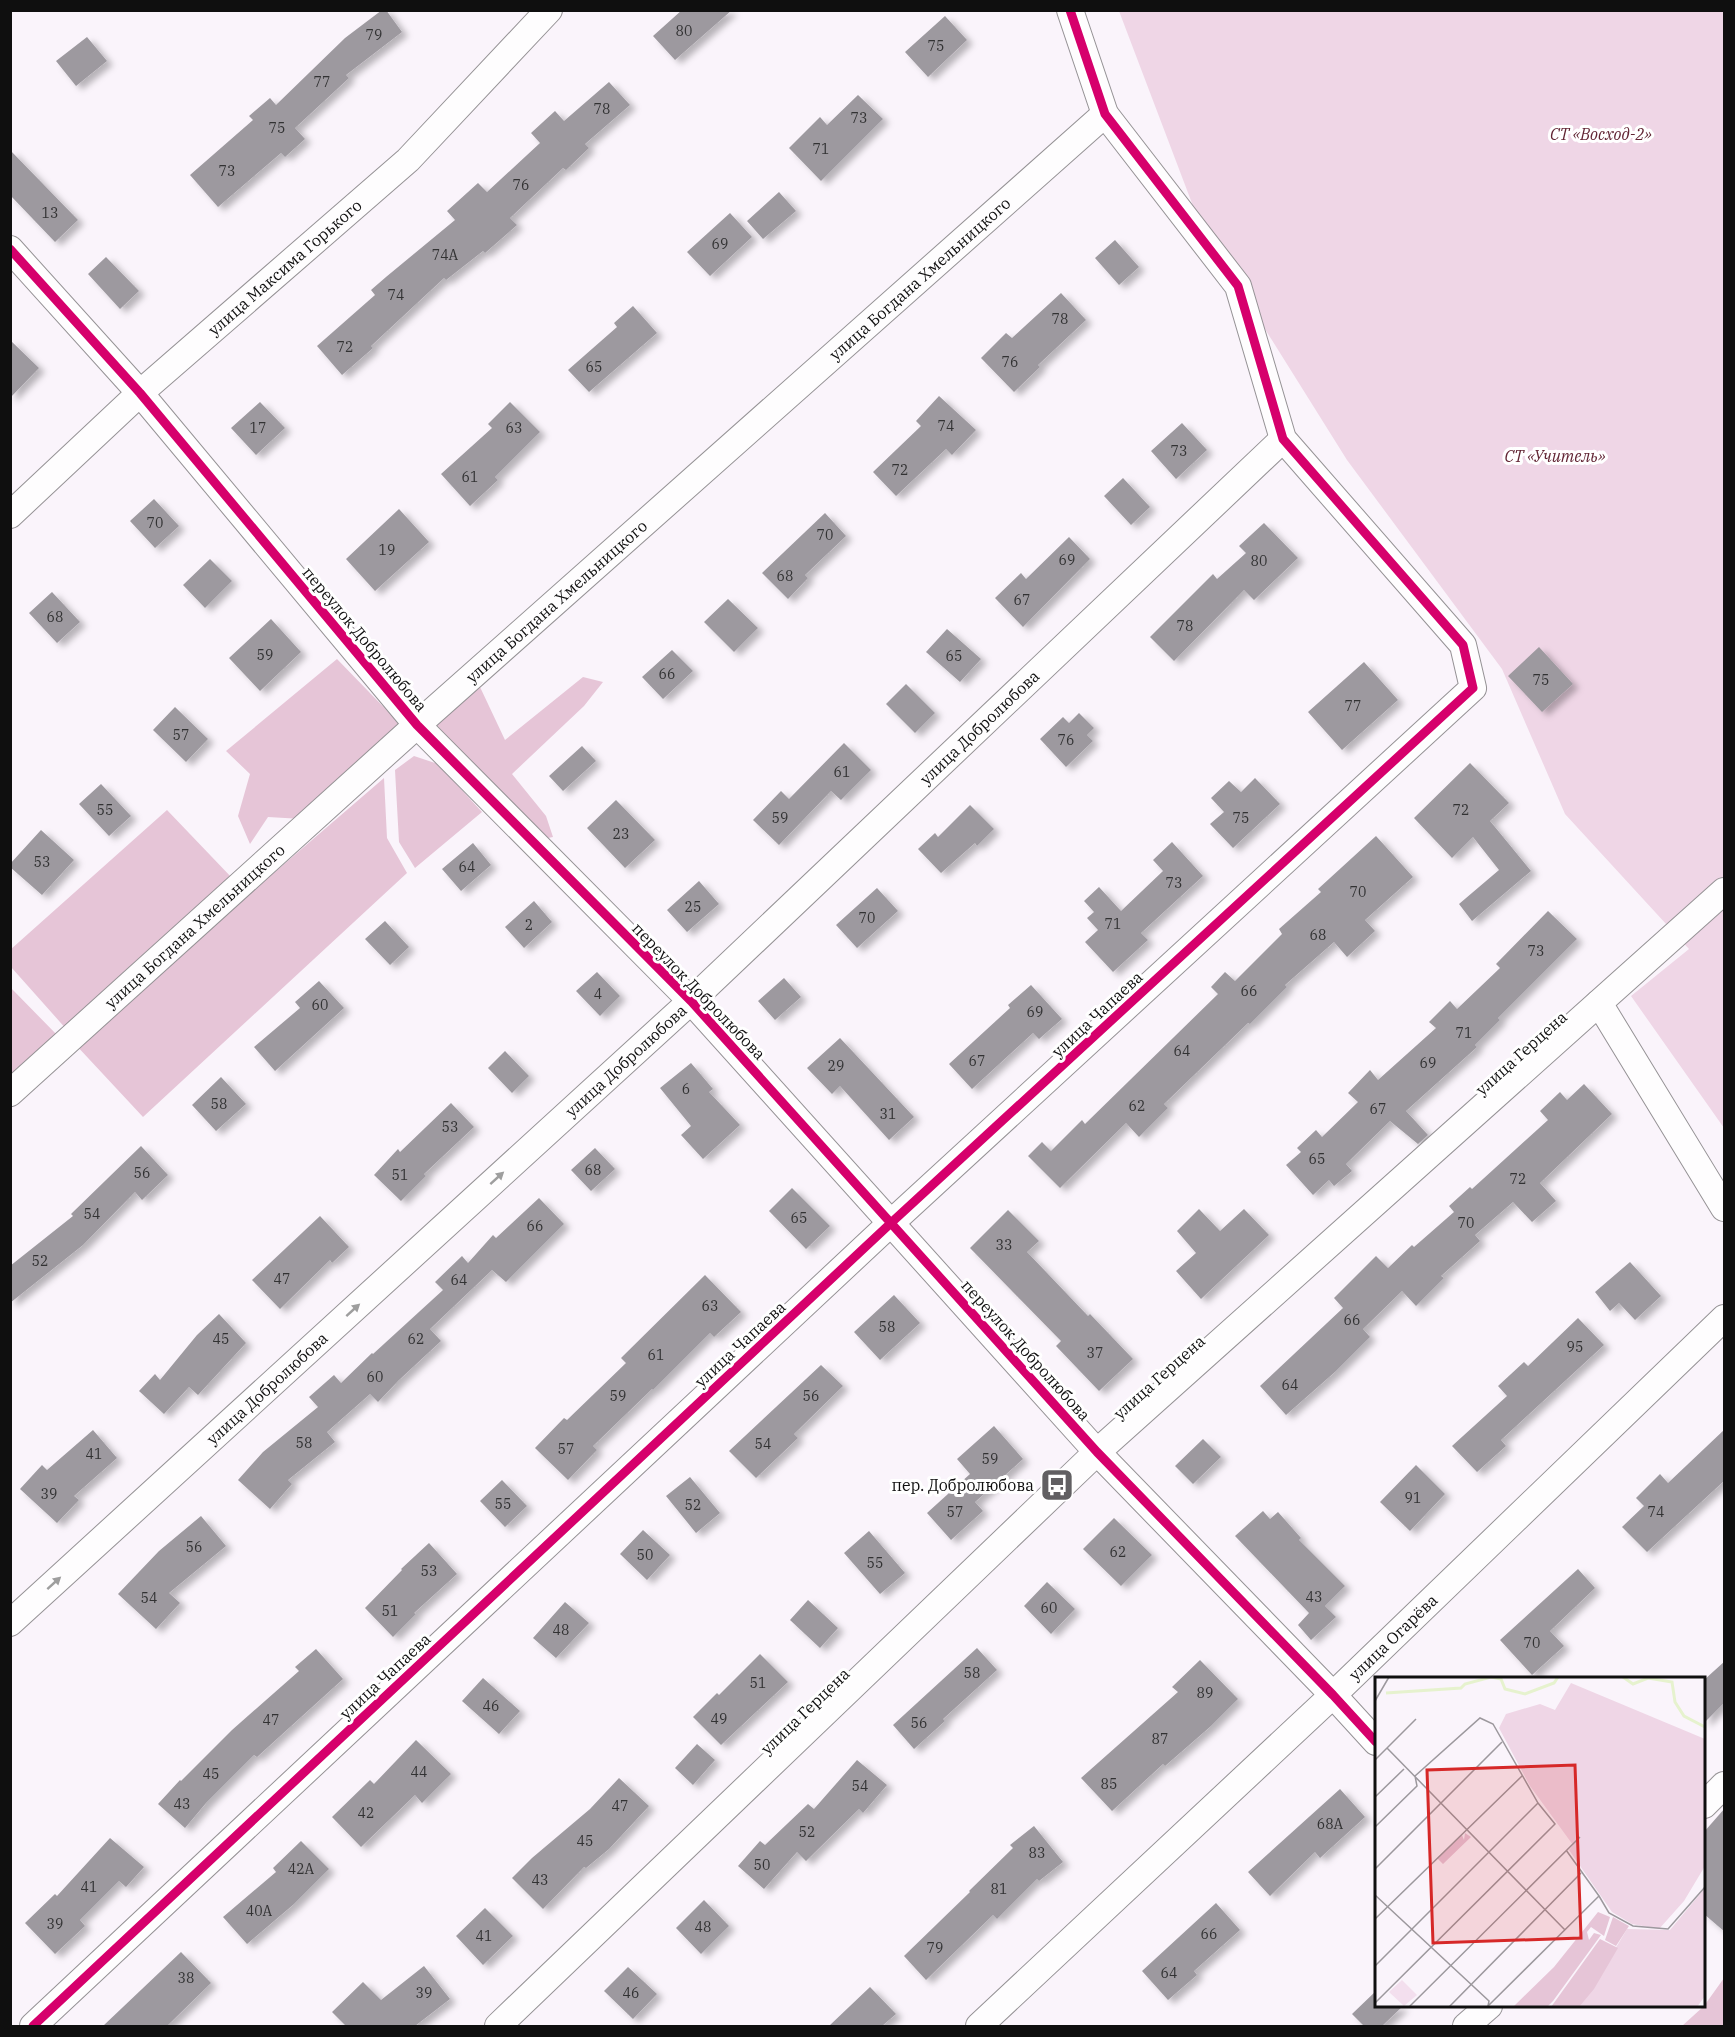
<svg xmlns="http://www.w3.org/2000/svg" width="1735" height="2037" viewBox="0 0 1735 2037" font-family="'IBM Plex Serif',serif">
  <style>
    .green { fill: #efd6e6 }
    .forest { fill: #e6c5d7 }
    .building { fill: #9d999f; filter: url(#shadow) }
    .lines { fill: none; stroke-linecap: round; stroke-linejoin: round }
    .minor-casing { stroke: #959295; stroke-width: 28 }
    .minor { stroke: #fefdfe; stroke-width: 26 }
    .cycleway-casing { stroke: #fff; stroke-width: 13 }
    .cycleway { stroke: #d6006c; stroke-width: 9 }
    .oneway { fill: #9e9e9e }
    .labels { text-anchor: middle; stroke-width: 6; stroke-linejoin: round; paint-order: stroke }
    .number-label { font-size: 14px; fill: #323233 }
    .park-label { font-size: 16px; font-style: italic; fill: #612433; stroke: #fff }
    .street-label { font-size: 16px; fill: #0f0f0f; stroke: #fff }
    .poi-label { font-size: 16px; fill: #0f0f0f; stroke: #fff; text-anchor: end }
    .inset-river { fill: none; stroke: #e6f2ce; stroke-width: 3 }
    .inset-road { fill: none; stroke: #9c989d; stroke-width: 1.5 }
    .view { fill: #d62828; fill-opacity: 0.15; stroke: #d62828; stroke-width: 3 }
    .inset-edge { fill: none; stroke: #0f0f0f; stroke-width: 3 }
  </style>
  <defs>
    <filter id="shadow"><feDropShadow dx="6" dy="4" stdDeviation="3" flood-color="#0004"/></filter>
  </defs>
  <rect width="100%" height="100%" fill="#faf4fb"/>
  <path class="green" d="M1119 11H1724V1128L1631 996 1689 949 1565 814 1502 669 1347 460 1201 227Z"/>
  <path class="forest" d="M337 659 402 726 302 819 268 817 250 844 238 816 250 774 226 751Z
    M583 677 603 682 584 706 512 774 546 816 553 837 538 840 428 725 480 687 505 740Z
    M414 756 438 764 482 812 415 868 399 842 395 770Z
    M384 778 387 838 407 873 143 1117 75 1044Z
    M167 810 233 879 68 1031 11 967 10 950Z
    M11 988 59 1037 11 1082Z
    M1724 1978V2026H1682L1704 2006Z"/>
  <path class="building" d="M382 10H386L402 32 346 75 349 78 295 128 305 139 285 157 281 153 218 207 190 175 253 120 249 116 270 98 276 105 345 38Z
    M682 10H732L675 60 653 36Z
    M945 16 967 40 928 77 905 52Z
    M87 37 107 61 76 86 56 61Z
    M609 82 630 105 585 144 589 148 566 170 563 168 510 218 517 225 485 253 483 251 446 280 444 278 371 346 373 348 342 375 317 346 375 295 371 290 386 277 455 220 447 211 478 183 487 192 540 143 531 133 555 111 564 121Z
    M858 95 883 119 821 181 789 148 820 117 827 125Z
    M10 150 78 220 55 242 10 195Z
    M779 192 796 211 763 239 747 221Z
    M730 213 752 237 710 276 687 252Z
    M1115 240 1139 267 1119 285 1095 258Z
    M106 257 139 291 120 309 88 274Z
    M1061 293 1086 320 1038 365 1040 367 1014 392 981 358 1006 333 1012 338Z
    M633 306 657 333 589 392 568 370 617 327 614 323Z
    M10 340 39 368 10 398Z
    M939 396 976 430 952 455 946 449 896 496 873 472 921 426 916 421Z
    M260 402 285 428 256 455 231 428Z
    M510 402 540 432 495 477 498 480 470 506 441 474 492 428 488 424Z
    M1182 423 1207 450 1176 479 1151 451Z
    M1123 478 1150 507 1131 525 1104 496Z
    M154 499 179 526 155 548 130 521Z
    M399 509 429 542 375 591 346 559Z
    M825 513 846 536 805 575 808 578 788 599 762 573Z
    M1264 523 1298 558 1254 600 1244 590 1174 661 1150 637 1213 574 1217 579 1246 553 1239 546Z
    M1069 537 1090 559 1023 627 995 598 1021 573 1026 579Z
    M210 559 232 581 205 608 183 585Z
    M52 592 80 622 57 643 29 613Z
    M728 599 758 628 734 652 704 622Z
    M271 619 301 652 260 691 229 658Z
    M947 629 981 659 960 682 926 652Z
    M1539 647 1573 684 1542 712 1508 676Z
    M672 650 693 671 663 699 642 677Z
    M1364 662 1398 700 1342 750 1308 712Z
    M906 684 935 713 915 733 886 704Z
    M175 707 208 739 186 762 153 730Z
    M1079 713 1094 728 1087 735 1093 741 1066 767 1040 739 1063 717 1069 723Z
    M844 743 871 770 841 800 831 791 779 845 753 820 781 791 789 799Z
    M582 746 596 761 563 791 549 776Z
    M1470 763 1509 803 1490 821 1531 871 1472 921 1459 904 1499 870 1473 837 1452 858 1414 818Z
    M1255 778 1280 804 1233 848 1210 824 1224 812 1211 798 1229 781 1241 792Z
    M101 784 131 816 109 836 79 804Z
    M616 800 655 840 625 868 587 828Z
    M970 805 994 829 977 846 975 843 941 873 918 849 935 833 938 837Z
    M41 830 74 860 42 895 10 867V864Z
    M1376 836 1413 877 1365 920 1375 931 1347 957 1334 942 1285 985 1287 987 1250 1024 1248 1023 1164 1104 1168 1108 1139 1137 1126 1123 1060 1188 1028 1156 1042 1142 1051 1151 1082 1120 1085 1124 1218 994 1211 987 1225 972 1235 981 1282 934 1279 929 1321 892 1318 889Z
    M1172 842 1203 876 1141 933 1148 940 1113 972 1085 942 1098 930 1087 918 1094 912 1084 901 1099 887 1121 911 1163 871 1153 860Z
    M473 843 491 865 461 891 442 869Z
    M699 881 719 904 687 932 667 910Z
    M877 888 898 911 857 948 836 925Z
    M534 901 552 922 524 948 505 927Z
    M1548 911 1577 939 1498 1018 1500 1020 1475 1045 1477 1047 1406 1111 1428 1135 1418 1144 1390 1121 1346 1164 1352 1171 1334 1186 1329 1180 1313 1195 1286 1165 1301 1152 1297 1148 1316 1130 1322 1137 1358 1102 1348 1093 1370 1070 1378 1080 1436 1028 1429 1022 1450 1001 1457 1009 1500 968 1496 964Z
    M385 921 409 947 390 965 365 939Z
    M597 972 620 996 600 1016 576 991Z
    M784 978 801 997 775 1020 758 1001Z
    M319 981 344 1008 275 1071 254 1047 300 1008 295 1002Z
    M1031 985 1062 1019 1039 1039 1033 1033 972 1089 949 1064 1010 1008 1008 1005Z
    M840 1038 914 1117 889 1140 840 1086 832 1094 807 1068Z
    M505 1051 529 1076 512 1093 488 1068Z
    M691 1063 713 1089 709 1092 740 1125 703 1159 681 1135 691 1126 660 1088Z
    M221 1077 246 1104 216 1131 192 1105Z
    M1584 1084 1612 1114 1540 1183 1556 1201 1532 1222 1513 1202 1475 1235 1480 1241 1441 1276 1444 1278 1416 1306 1402 1291 1363 1329 1370 1337 1336 1371 1286 1415 1260 1386 1343 1308 1334 1298 1376 1256 1388 1268 1412 1245 1414 1247 1454 1212 1449 1206 1470 1187 1472 1189 1548 1120 1540 1111 1560 1092 1567 1100Z
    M451 1103 474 1127 424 1174 426 1176 401 1201 374 1175 398 1149 400 1152Z
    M141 1146 168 1175 142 1200 135 1192 83 1245 10 1303V1266L73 1216 71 1214Z
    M595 1148 615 1169 591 1191 571 1170Z
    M792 1188 830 1226 806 1249 769 1211Z
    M539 1198 564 1224 506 1282 492 1270 430 1329 441 1341 399 1380 378 1402 370 1394 327 1432 335 1442 288 1480 292 1484 270 1509 238 1480 263 1452 318 1407 309 1397 334 1375 341 1383 372 1353 373 1354 443 1290 435 1282 462 1256 468 1263 493 1235 496 1238Z
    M1199 1209 1220 1231 1244 1209 1269 1235 1201 1299 1176 1271 1196 1253 1177 1231Z
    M1008 1210 1039 1241 1027 1252 1088 1316 1090 1314 1133 1359 1099 1391 1056 1346 1061 1341 970 1248Z
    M320 1216 349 1247 332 1263 330 1260 280 1309 252 1280Z
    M1630 1262 1661 1296 1635 1320 1619 1303 1610 1311 1595 1292Z
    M705 1275 741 1312 714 1337 710 1333 653 1390 652 1389 593 1446 597 1450 568 1480 535 1448 564 1418 567 1420 626 1363 621 1358Z
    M894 1295 920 1323 880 1360 854 1332Z
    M219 1314 246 1343 198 1395 189 1387 164 1414 139 1391 155 1374 160 1380 197 1335Z
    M1578 1318 1604 1345 1501 1440 1506 1446 1477 1472 1452 1446 1507 1396 1498 1386 1524 1362 1528 1366Z
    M821 1365 843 1386 794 1434 798 1438 756 1478 729 1451Z
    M994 1426 1023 1459 975 1502 983 1511 951 1540 927 1513 970 1474 957 1459Z
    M1725 1429V1480L1647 1552 1622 1527 1644 1506 1636 1498 1660 1474 1668 1483Z
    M93 1430 117 1458 74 1496 79 1500 57 1523 20 1489 42 1465 47 1470Z
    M1203 1439 1221 1457 1193 1484 1175 1466Z
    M1416 1465 1445 1494 1410 1531 1380 1502Z
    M690 1477 720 1513 696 1533 666 1496Z
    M502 1480 527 1506 505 1527 480 1501Z
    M1263 1511 1270 1519 1278 1512 1301 1538 1299 1540 1345 1586 1325 1606 1336 1617 1311 1640 1298 1625 1309 1613 1235 1536Z
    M201 1516 226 1546 169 1593 180 1603 156 1629 118 1594 159 1551Z
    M1114 1518 1152 1555 1121 1586 1083 1549Z
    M643 1530 670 1555 647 1580 620 1554Z
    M869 1531 905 1573 880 1594 844 1553Z
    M429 1543 457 1574 414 1613 416 1614 393 1637 365 1608 402 1570 401 1569Z
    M1578 1569 1595 1588 1550 1631 1564 1646 1532 1675 1500 1640Z
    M1047 1582 1075 1609 1051 1634 1024 1606Z
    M808 1600 838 1628 820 1648 790 1620Z
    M565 1602 589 1623 556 1658 533 1638Z
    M977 1648 997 1670 943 1719 945 1721 914 1749 893 1725Z
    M316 1649 343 1679 257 1757 254 1755 206 1803 185 1828 158 1804 180 1780 181 1781 232 1730 299 1671 295 1667Z
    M760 1654 788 1682 721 1745 693 1717 717 1693 719 1695Z
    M1200 1660 1238 1699 1211 1726 1165 1766 1163 1764 1112 1811 1081 1778 1178 1692 1172 1687Z
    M1725 1661V1702L1704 1723V1680Z
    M483 1678 520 1711 499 1734 462 1701Z
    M416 1740 451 1774 422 1803 415 1795 361 1847 332 1817 370 1780 374 1784Z
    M697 1744 715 1760 693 1785 675 1768Z
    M857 1760 887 1785 863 1813 859 1809 806 1861 797 1852 764 1889 738 1866 760 1841 765 1845 808 1804 814 1809Z
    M619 1778 649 1806 609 1849 586 1868 584 1867 543 1909 512 1878 532 1858 590 1809Z
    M1340 1789 1365 1817 1320 1858 1315 1852 1270 1896 1248 1872Z
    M1725 1808V1932L1704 1914V1832Z
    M1034 1826 1063 1862 1039 1881 1037 1879 997 1919 993 1915 926 1980 904 1956 970 1892 969 1891 1013 1848 1010 1845Z
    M110 1838 144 1867 126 1887 119 1881 80 1920 85 1926 55 1954 25 1923 55 1894 57 1896Z
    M301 1841 329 1869 294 1904 247 1944 223 1917 276 1872 273 1868Z
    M704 1900 729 1926 701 1954 676 1928Z
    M1216 1903 1240 1930 1194 1971 1197 1975 1168 2000 1142 1971Z
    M485 1908 513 1936 483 1965 456 1936Z
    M181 1952 211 1983 167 2026H103Z
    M424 1966 450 1999 415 2026H346L332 2012 363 1982 381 2000Z
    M628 1967 657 1994 633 2019 604 1991Z
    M870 1987 896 2014 882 2026H829Z
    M1377 1990V2006H1403L1382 2026H1364L1352 2014Z"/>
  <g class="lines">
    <g class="minor-casing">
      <g id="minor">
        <path d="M10 249 140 393 417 725 691 1001 1097 1452 1333 1695 1376 1742"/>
        <path id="s1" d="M10 515 140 393 408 160 549 10"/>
        <path d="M1599 1003 1724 1208"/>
        <path id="s2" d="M10 1093 417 725 1105 114"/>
        <path id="s3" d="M10 1623 691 1001 1283 439"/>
        <path d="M1704 1805 1724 1785"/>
        <path d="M33 2026 892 1222 1473 688 1463 645 1283 439 1238 286 1105 114 1070 10"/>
        <path d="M498 2026 1097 1452 1724 891"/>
        <path id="s4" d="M979 2026 1333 1695 1724 1318"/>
        <path d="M1466 2026 1489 2006"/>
      </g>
    </g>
    <use href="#minor" class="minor"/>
    <g class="cycleway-casing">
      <path id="cycleway" d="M10 249 140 393 417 725 691 1001 1097 1452 1333 1695 1376 1742
        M33 2026 892 1222 1473 688 1463 645 1283 439 1238 286 1105 114 1070 10"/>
    </g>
    <use href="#cycleway" class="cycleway"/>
  </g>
  <defs><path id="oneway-solid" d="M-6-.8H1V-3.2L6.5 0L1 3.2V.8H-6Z" transform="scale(1.5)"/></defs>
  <g class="oneway">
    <use href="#oneway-solid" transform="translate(497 1178) rotate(-42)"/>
    <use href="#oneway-solid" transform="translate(353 1310) rotate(-42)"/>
    <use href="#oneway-solid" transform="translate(54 1583) rotate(-42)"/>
  </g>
  <defs>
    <g id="bus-square" transform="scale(1.725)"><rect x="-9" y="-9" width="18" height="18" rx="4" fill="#615f62" stroke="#fff"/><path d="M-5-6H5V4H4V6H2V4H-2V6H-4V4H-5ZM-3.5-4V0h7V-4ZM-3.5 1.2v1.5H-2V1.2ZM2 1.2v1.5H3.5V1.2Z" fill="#fff"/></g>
  </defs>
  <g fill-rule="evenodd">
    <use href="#bus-square" x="1057" y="1485"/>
  </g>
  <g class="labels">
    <g class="number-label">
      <text x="684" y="36">80</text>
      <text x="374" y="40">79</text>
      <text x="936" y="51">75</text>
      <text x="322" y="87">77</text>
      <text x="602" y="114">78</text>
      <text x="859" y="123">73</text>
      <text x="277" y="133">75</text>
      <text x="821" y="154">71</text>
      <text x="227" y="176">73</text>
      <text x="521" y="190">76</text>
      <text x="50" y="218">13</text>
      <text x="720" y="249">69</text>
      <text x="445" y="260">74А</text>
      <text x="396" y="300">74</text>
      <text x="1060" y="324">78</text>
      <text x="345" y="352">72</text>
      <text x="1010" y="367">76</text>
      <text x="594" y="372">65</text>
      <text x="946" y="431">74</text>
      <text x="258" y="433">17</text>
      <text x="514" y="433">63</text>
      <text x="1179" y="456">73</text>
      <text x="900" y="475">72</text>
      <text x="470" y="482">61</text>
      <text x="155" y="528">70</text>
      <text x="825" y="540">70</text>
      <text x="387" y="555">19</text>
      <text x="1067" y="565">69</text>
      <text x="1259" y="566">80</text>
      <text x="785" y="581">68</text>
      <text x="1022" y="605">67</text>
      <text x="55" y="622">68</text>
      <text x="1185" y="631">78</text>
      <text x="265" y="660">59</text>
      <text x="954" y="661">65</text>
      <text x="667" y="679">66</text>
      <text x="1541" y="685">75</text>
      <text x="1353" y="711">77</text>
      <text x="181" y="740">57</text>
      <text x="1066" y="745">76</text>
      <text x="842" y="777">61</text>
      <text x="105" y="815">55</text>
      <text x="1461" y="815">72</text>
      <text x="780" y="823">59</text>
      <text x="1241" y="823">75</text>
      <text x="621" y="839">23</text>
      <text x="42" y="867">53</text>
      <text x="467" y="872">64</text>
      <text x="1174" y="888">73</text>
      <text x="1358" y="897">70</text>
      <text x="693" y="912">25</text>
      <text x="867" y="923">70</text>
      <text x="1113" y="929">71</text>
      <text x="529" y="930">2</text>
      <text x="1318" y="940">68</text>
      <text x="1536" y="956">73</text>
      <text x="1249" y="996">66</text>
      <text x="598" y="999">4</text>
      <text x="320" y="1010">60</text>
      <text x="1035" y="1017">69</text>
      <text x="1464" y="1038">71</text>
      <text x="1182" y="1056">64</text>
      <text x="977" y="1066">67</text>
      <text x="1428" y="1068">69</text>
      <text x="836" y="1071">29</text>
      <text x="686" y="1094">6</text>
      <text x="219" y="1109">58</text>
      <text x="1137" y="1111">62</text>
      <text x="1378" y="1114">67</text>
      <text x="888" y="1119">31</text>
      <text x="450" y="1132">53</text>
      <text x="1317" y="1164">65</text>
      <text x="593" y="1175">68</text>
      <text x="142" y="1178">56</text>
      <text x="400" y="1180">51</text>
      <text x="1518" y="1184">72</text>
      <text x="92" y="1219">54</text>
      <text x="799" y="1223">65</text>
      <text x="1466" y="1228">70</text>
      <text x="535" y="1231">66</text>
      <text x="1004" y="1250">33</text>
      <text x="40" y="1266">52</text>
      <text x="282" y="1284">47</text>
      <text x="459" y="1285">64</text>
      <text x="710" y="1311">63</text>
      <text x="1352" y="1325">66</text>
      <text x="887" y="1332">58</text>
      <text x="221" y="1344">45</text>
      <text x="416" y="1344">62</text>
      <text x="1575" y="1352">95</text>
      <text x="1095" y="1358">37</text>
      <text x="656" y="1360">61</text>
      <text x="375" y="1382">60</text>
      <text x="1290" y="1390">64</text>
      <text x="618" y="1401">59</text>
      <text x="811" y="1401">56</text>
      <text x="304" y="1448">58</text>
      <text x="763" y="1449">54</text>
      <text x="566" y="1454">57</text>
      <text x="94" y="1459">41</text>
      <text x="990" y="1464">59</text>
      <text x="49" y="1499">39</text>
      <text x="1413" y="1503">91</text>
      <text x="503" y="1509">55</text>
      <text x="693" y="1510">52</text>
      <text x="955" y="1517">57</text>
      <text x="1656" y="1517">74</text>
      <text x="194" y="1552">56</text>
      <text x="1118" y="1557">62</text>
      <text x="645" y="1560">50</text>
      <text x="875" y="1568">55</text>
      <text x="429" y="1576">53</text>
      <text x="1314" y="1602">43</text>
      <text x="149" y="1603">54</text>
      <text x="1049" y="1613">60</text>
      <text x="390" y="1616">51</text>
      <text x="561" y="1635">48</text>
      <text x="1532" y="1648">70</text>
      <text x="972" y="1678">58</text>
      <text x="758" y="1688">51</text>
      <text x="1205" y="1698">89</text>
      <text x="491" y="1711">46</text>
      <text x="719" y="1724">49</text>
      <text x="271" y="1725">47</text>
      <text x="919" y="1728">56</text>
      <text x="1160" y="1744">87</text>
      <text x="419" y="1777">44</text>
      <text x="211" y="1779">45</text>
      <text x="1109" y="1789">85</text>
      <text x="860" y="1791">54</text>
      <text x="182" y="1809">43</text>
      <text x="620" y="1811">47</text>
      <text x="366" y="1818">42</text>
      <text x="1330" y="1829">68А</text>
      <text x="807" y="1837">52</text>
      <text x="585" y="1846">45</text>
      <text x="1037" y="1858">83</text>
      <text x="762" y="1870">50</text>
      <text x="301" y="1874">42А</text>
      <text x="540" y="1885">43</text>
      <text x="89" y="1892">41</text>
      <text x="999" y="1894">81</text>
      <text x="259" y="1916">40А</text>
      <text x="55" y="1929">39</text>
      <text x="703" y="1932">48</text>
      <text x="1209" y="1939">66</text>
      <text x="484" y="1941">41</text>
      <text x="935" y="1953">79</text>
      <text x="1169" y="1978">64</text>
      <text x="186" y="1983">38</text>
      <text x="424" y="1998">39</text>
      <text x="631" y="1998">46</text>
    </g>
    <g class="park-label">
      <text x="1601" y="140">СТ «Восход-2»</text>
      <text x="1555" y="462">СТ «Учитель»</text>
    </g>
    <g class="street-label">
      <text dy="6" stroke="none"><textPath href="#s1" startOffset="370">улица Максима Горького</textPath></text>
      <text dy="6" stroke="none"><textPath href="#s2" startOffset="1221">улица Богдана Хмельницкого</textPath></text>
      <text dy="6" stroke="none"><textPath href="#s2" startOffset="735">улица Богдана Хмельницкого</textPath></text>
      <text transform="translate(365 639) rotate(50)" y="6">переулок Добролюбова</text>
      <text dy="6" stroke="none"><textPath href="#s3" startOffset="1320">улица Добролюбова</textPath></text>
      <text dy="6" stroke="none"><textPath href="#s2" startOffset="249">улица Богдана Хмельницкого</textPath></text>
      <text transform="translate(699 991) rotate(46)" y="6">переулок Добролюбова</text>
      <text transform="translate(1097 1014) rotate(-43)" y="6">улица Чапаева</text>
      <text transform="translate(1521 1053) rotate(-42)" y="6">улица Герцена</text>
      <text dy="6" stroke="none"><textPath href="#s3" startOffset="834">улица Добролюбова</textPath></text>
      <text transform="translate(740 1344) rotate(-43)" y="6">улица Чапаева</text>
      <text transform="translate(1026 1350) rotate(48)" y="6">переулок Добролюбова</text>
      <text transform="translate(1159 1377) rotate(-42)" y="6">улица Герцена</text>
      <text dy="6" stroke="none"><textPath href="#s3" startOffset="348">улица Добролюбова</textPath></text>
      <text dy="6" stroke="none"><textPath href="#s4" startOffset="568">улица Огарёва</textPath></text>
      <text transform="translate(385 1676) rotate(-43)" y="6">улица Чапаева</text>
      <text transform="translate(805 1711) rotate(-44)" y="6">улица Герцена</text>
    </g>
    <g class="poi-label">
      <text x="1034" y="1491">пер. Добролюбова</text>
    </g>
  </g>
  <g transform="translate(1375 1677)">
    <rect width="330" height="330" fill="#faf4fb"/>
    <path d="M196 6 330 62V189L309 224 284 252 257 247 237 235 194 173 198 168 155 109 124 51 131 37 165 27 180 33ZM330 211V319L322 330H201L214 316 252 252 295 253Z" fill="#efd6e6"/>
    <path d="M90 156 96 160 68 187 62 181 87 158 89 163ZM223 235 235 240 229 259 216 250 212 255 214 263 219 256 226 258 178 324 172 330H138L179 290ZM238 240 254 249 241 269 230 263ZM225 262 243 271 219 312 204 330H176Z" fill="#e6c5d7"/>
    <path d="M27 303 42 318 29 329 14 315Z" fill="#f3dfee"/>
    <path class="inset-river" d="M248 0 258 7 273 1 297 5 300 25 309 39 330 50M11 16 86 11 90 7 116 0 126 2 130 12 150 17 179 6 183 0"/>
    <path class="inset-road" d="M0 24 14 0M12 71 190 253M0 83 41 42M0 120 29 92M0 150 42 109 40 99 105 41 118 47 163 126 180 147 0 326M0 192 127 65M0 218 114 324 113 329M224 219 234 236 258 249 293 252 330 210M0 242 147 99M0 289 163 126M34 330 205 160M74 330 206 196M112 330 224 219 191 173"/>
    <path class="view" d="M200 88 206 261 58 266 52 93Z"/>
    <rect width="330" height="330" class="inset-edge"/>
  </g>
  <rect width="1735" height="2037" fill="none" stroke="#0f0f0f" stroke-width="24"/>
</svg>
